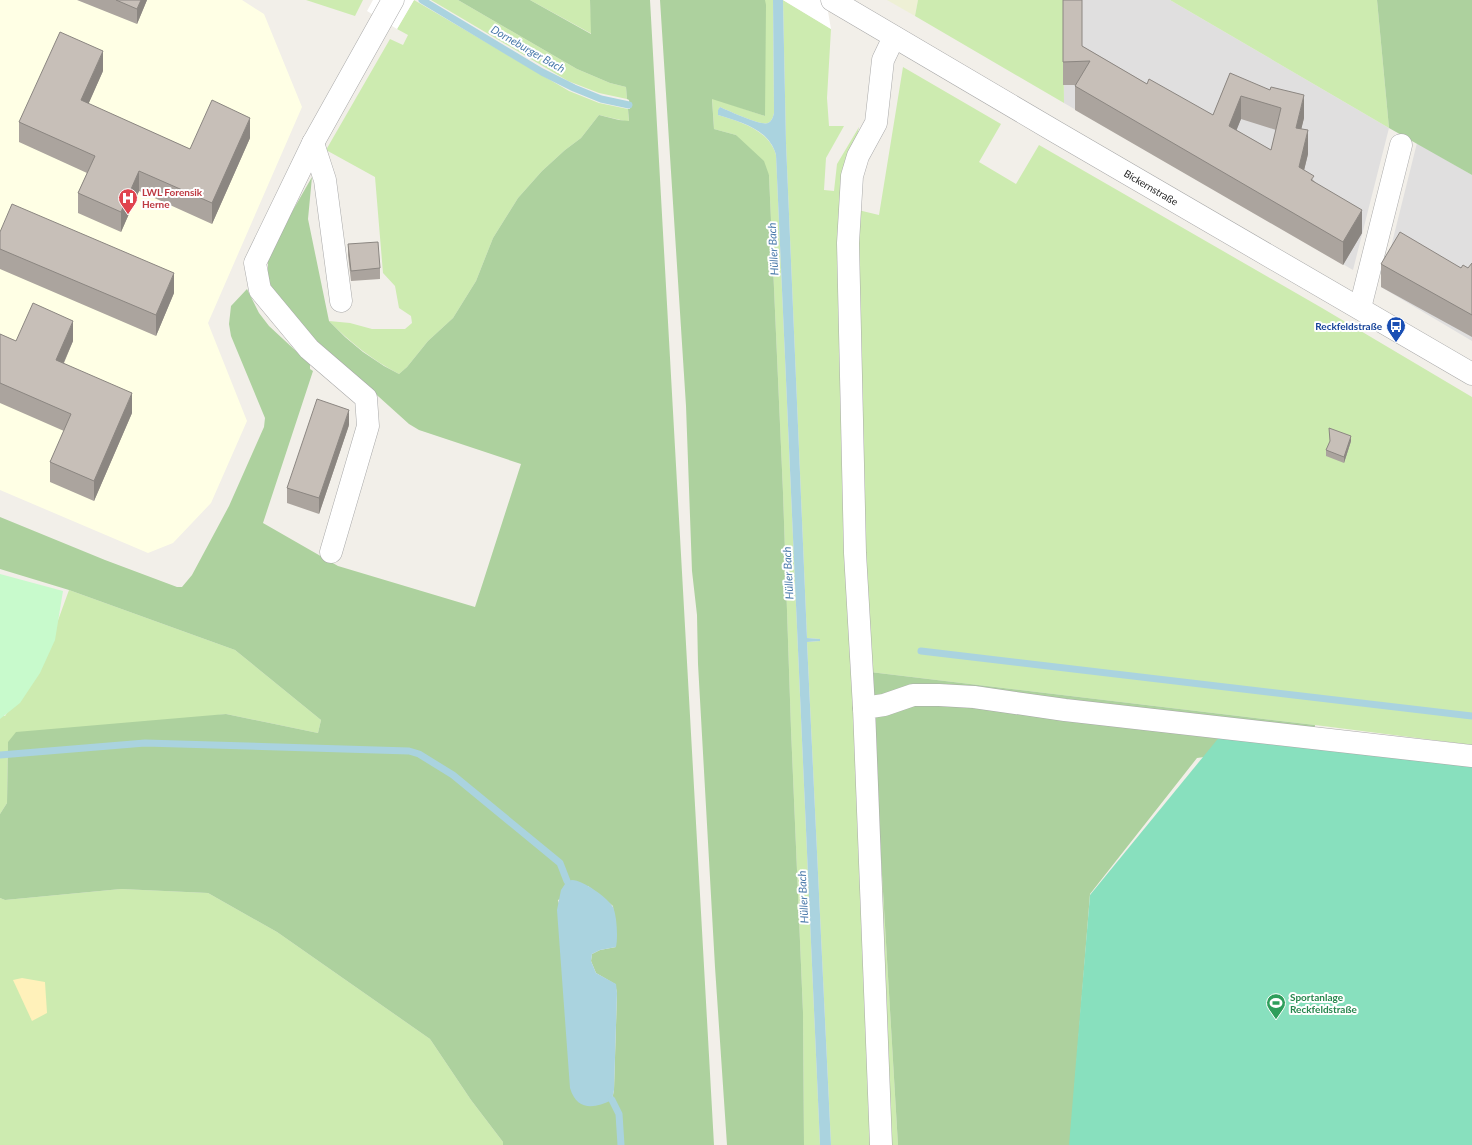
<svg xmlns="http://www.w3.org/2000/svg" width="1472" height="1145" viewBox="0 0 1472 1145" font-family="Lato,sans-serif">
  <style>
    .residential { fill: #e0dfdf }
    .education { fill: #ffffe5 }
    .farmland { fill: #eef0d5 }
    .grass { fill: #cdebb0 }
    .forest { fill: #add19e; fill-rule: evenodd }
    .sand { fill: #fff1ba }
    .park { fill: #c8facc }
    .pitch { fill: #88e0be }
    .water { fill: #aad3df }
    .pier { fill: #fff }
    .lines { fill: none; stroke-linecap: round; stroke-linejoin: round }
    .stream { stroke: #aad3df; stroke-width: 7 }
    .minor-casing { stroke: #a9a9a9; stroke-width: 23 }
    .minor { stroke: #fff; stroke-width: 22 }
    .wall { fill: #aba49e; fill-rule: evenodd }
    .shaded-wall { fill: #8b8681 }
    .building { fill: #c7bfb8; stroke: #8b8681; fill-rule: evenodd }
    .labels { text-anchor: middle; stroke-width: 4; stroke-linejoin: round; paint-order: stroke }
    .street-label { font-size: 10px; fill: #222; stroke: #fff }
    .health-label { font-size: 10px; font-weight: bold; fill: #be3a42; stroke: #fff; text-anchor: start }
    .transit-label { font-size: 10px; font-weight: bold; fill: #164399; stroke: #fff; text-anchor: end }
    .leisure-label { font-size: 10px; font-weight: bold; fill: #27864d; stroke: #fff; text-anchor: start }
    .water-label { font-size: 11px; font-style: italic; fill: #4a7aab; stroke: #fff }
  </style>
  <rect width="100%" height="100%" fill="#f2efe9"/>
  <path class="residential" d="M1063 0H1170L1389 128 1353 270 1064 103Z
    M1417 143 1472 175V341L1381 287Z"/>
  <path class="education" d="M0 0H242L264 14 302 107 208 323 247 421 211 503 173 543 148 553 0 490Z"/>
  <path class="farmland" d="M887 0H918L915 16Z"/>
  <path class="grass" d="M306 0H363L355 16Z
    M414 0 569 91 599 103 628 109 629 122 599 115 581 138 565 150 542 171 518 198 493 238 476 281 453 318 428 341 407 367 399 374C372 360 350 342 329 321L350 323 372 329H405L412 323 411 316 399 308 395 286 383 273 375 177 326 150 390 39 403 45 408 35 397 29Z
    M431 0H458L577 69 610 83 626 87 627 99 599 93 568 81Z
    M530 0H590L592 34Z
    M765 0H773L774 113C773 117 772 121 768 123 761 126 729 111 720 107L718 111V115C741 122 769 130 776 155L820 1145H804L803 1012 791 729 783 492 769 175 736 135 714 129 712 98 765 116Z
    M783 0 831 29 827 98 829 126H844L826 158 824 190 834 191 837 164 859 127 854 150 858 210 879 215 903 67 1001 124 979 162 1016 184 1039 145 1322 308 1472 397V745L1315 725 870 672 898 1145H831L807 642 820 641V639L807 638 786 143Z
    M918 0H1063L1064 103 915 16Z
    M1170 0H1377L1389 128Z
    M69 590 235 650 321 720 318 733 226 714 8 742 7 803 0 814V716H5L44 659Z
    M121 889 208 893 277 932 430 1039 471 1100 503 1142V1145H0V898L5 900Z"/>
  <path class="forest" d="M458 0H530L591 34 590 0H650L714 1145H503V1142L471 1100 430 1039 277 932 208 893 121 889 5 900 0 898V814L7 803 8 742 16 732 226 714 318 733 321 720 235 650 69 590 0 569V517L105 560 177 587H182L192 575 229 506 264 427 265 418 231 336 229 324 231 306 247 289 259 313 269 326 310 364V369L313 371 263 523 338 566 475 607 521 464 419 430 409 424 318 342 285 309 271 287 268 275V261L281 231 312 177 308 219 329 321 345 337 363 352 384 366 399 374 407 367 428 341 453 318 476 281 493 238 518 198 542 171 565 150 581 138 599 115 619 120 629 121 628 109H630L629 100 627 99 626 87 610 83 577 69ZM588 886 613 906 616 947 600 950 592 954 591 961 596 973 615 984 617 993 614 1090 612 1100 558 900Z
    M660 0H765L766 5 765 116 712 99 714 129 736 135 764 161 769 175 783 492 791 729 803 1012 804 1145H727L715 967 698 664 697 615 692 571 686 406Z
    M1377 0H1472V175L1389 128Z
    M870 672 1315 725 1313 742 1197 758 1090 894 1070 1145H898Z"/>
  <path class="sand" d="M22 978 45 982 47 1013 32 1021 13 980Z"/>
  <path class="park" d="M0 574 63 591 55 640 40 673 20 703 0 719Z"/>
  <path class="pitch" d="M1230 724 1472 749V1145H1069L1090 895Z"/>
  <path class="water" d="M773 0H783L786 143 807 638 820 639V641L807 642 831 1145H820L776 155C769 129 741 122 718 115V110L720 107C729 111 761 126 768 123 772 121 773 117 774 113Z
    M572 880C583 880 608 898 613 907 617 916 618 938 616 947L600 950 592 954 591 961 596 973 616 984 617 993 614 1090 612 1100C594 1109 577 1111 570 1088L557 910 561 890 567 881Z"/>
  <path class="pier" d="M373 0H414L397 29 367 11Z
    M782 0H826L831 29 783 0Z"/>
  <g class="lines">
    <path class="stream" d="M422 0 542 72 574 88 601 99 629 105
      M921 651 1472 716
      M0 755 145 743 409 751 419 754 453 775 560 863 567 881
      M612 1100 619 1114 621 1145"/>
    <g class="minor-casing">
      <g id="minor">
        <path id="s1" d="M832 0 1056 132 1472 374"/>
        <path d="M313 143 325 180 341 301"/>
        <path d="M1360 308 1401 145"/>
        <path d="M331 552 368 426 366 398 309 349 260 290 255 263 313 143 393 0"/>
        <path d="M864 708 855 553 848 243 852 176 858 156 876 123 883 60 894 37"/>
        <path d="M881 1145 864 708 884 705 913 695H939L974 697 1065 710 1472 756"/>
      </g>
    </g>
    <use href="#minor" class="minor"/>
  </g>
  <path class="wall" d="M77 0H147L137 24Z
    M1063 0 1082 46 1147 84 1213 115 1230 73 1304 118 1301 129 1308 154 1304 170 1314 181 1362 233 1343 265 1075 110V86L1077 85H1063ZM1241 119 1276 130 1271 150 1236 130Z
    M103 71 88 104 190 149 250 138 212 224 139 191 121 232 78 213V193L87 173 19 142V122Z
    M0 232 174 293 156 336 0 269Z
    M348 244 380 268V279L351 281 348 255Z
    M1472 263V337L1381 287V264L1468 268Z
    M0 334 16 341H73L64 363 132 413 94 501 50 482V462L64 431 0 403Z
    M349 425 319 514 287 503V488Z
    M1351 441 1344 463 1326 456V450Z"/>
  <path class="shaded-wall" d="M141 0H147L137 24V9Z
    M103 51V71L81 121V100Z
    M1304 95V118L1296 151V128Z
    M1241 96V119L1229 149V126Z
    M250 118V138L212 224V203Z
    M1308 130V154L1299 191V167Z
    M139 171V191L121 232V212Z
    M1362 210V233L1343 265V242Z
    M174 273V293L156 336V315Z
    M73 321V341L56 380V360Z
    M132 393V413L94 501V481Z
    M349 410V425L319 514V498Z
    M1351 436V441L1344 463V457Z"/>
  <path class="building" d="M116 0H141L137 9Z
    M1063 0H1082V46L1147 84 1149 79 1213 115 1230 73 1270 90 1271 87 1304 95 1296 128 1308 130 1299 167 1314 176 1311 180 1362 210 1343 242 1075 86 1090 61 1063 62ZM1241 96 1281 108 1271 150 1229 126Z
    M60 32 103 51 81 100 190 149 212 100 250 118 212 203 139 171 121 212 78 193 95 156 19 122Z
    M12 204 174 273 156 315 0 249V232Z
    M1400 232 1461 268 1463 265 1468 268 1472 263V315L1381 264Z
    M378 242 380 268 351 271 348 244Z
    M33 303 73 321 56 360 132 393 94 481 50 462 71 414 0 383V334L16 341Z
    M317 399 349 410 319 498 287 488Z
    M1329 428 1351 436 1344 457 1326 450 1330 441Z"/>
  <defs>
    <g id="hospital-pin" transform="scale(1)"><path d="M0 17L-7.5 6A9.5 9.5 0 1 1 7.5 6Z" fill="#e0444e" stroke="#fff"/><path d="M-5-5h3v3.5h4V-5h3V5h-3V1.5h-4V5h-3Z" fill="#fff"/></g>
    <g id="bus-pin" transform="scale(1)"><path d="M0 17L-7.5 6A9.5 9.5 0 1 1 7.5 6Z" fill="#1a4fb4" stroke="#fff"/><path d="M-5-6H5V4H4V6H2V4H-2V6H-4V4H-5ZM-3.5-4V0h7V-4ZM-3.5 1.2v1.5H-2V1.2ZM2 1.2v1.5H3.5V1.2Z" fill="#fff"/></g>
    <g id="stadium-pin" transform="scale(1)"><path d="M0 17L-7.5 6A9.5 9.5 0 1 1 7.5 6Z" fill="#2e9e5b" stroke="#fff"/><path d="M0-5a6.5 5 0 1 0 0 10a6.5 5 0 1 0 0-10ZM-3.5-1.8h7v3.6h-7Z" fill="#fff"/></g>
  </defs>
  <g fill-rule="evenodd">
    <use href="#hospital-pin" x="128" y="198"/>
    <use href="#bus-pin" x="1396" y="326"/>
    <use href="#stadium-pin" x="1276" y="1003"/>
  </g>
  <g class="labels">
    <g class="street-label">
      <text dy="4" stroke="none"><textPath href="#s1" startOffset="370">Bickernstraße</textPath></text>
    </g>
    <g class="health-label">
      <text x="142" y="196">LWL Forensik<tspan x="142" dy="12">Herne</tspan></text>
    </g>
    <g class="transit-label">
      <text x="1382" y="330">Reckfeldstraße</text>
    </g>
    <g class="leisure-label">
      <text x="1290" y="1001">Sportanlage<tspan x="1290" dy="12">Reckfeldstraße</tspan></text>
    </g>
    <g class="water-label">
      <text transform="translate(528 49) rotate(30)" y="4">Dorneburger Bach</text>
      <text transform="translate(773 249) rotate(-93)" y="4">Hüller Bach</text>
      <text transform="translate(788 573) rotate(-93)" y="4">Hüller Bach</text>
      <text transform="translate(803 897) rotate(-93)" y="4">Hüller Bach</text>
    </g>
  </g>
</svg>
